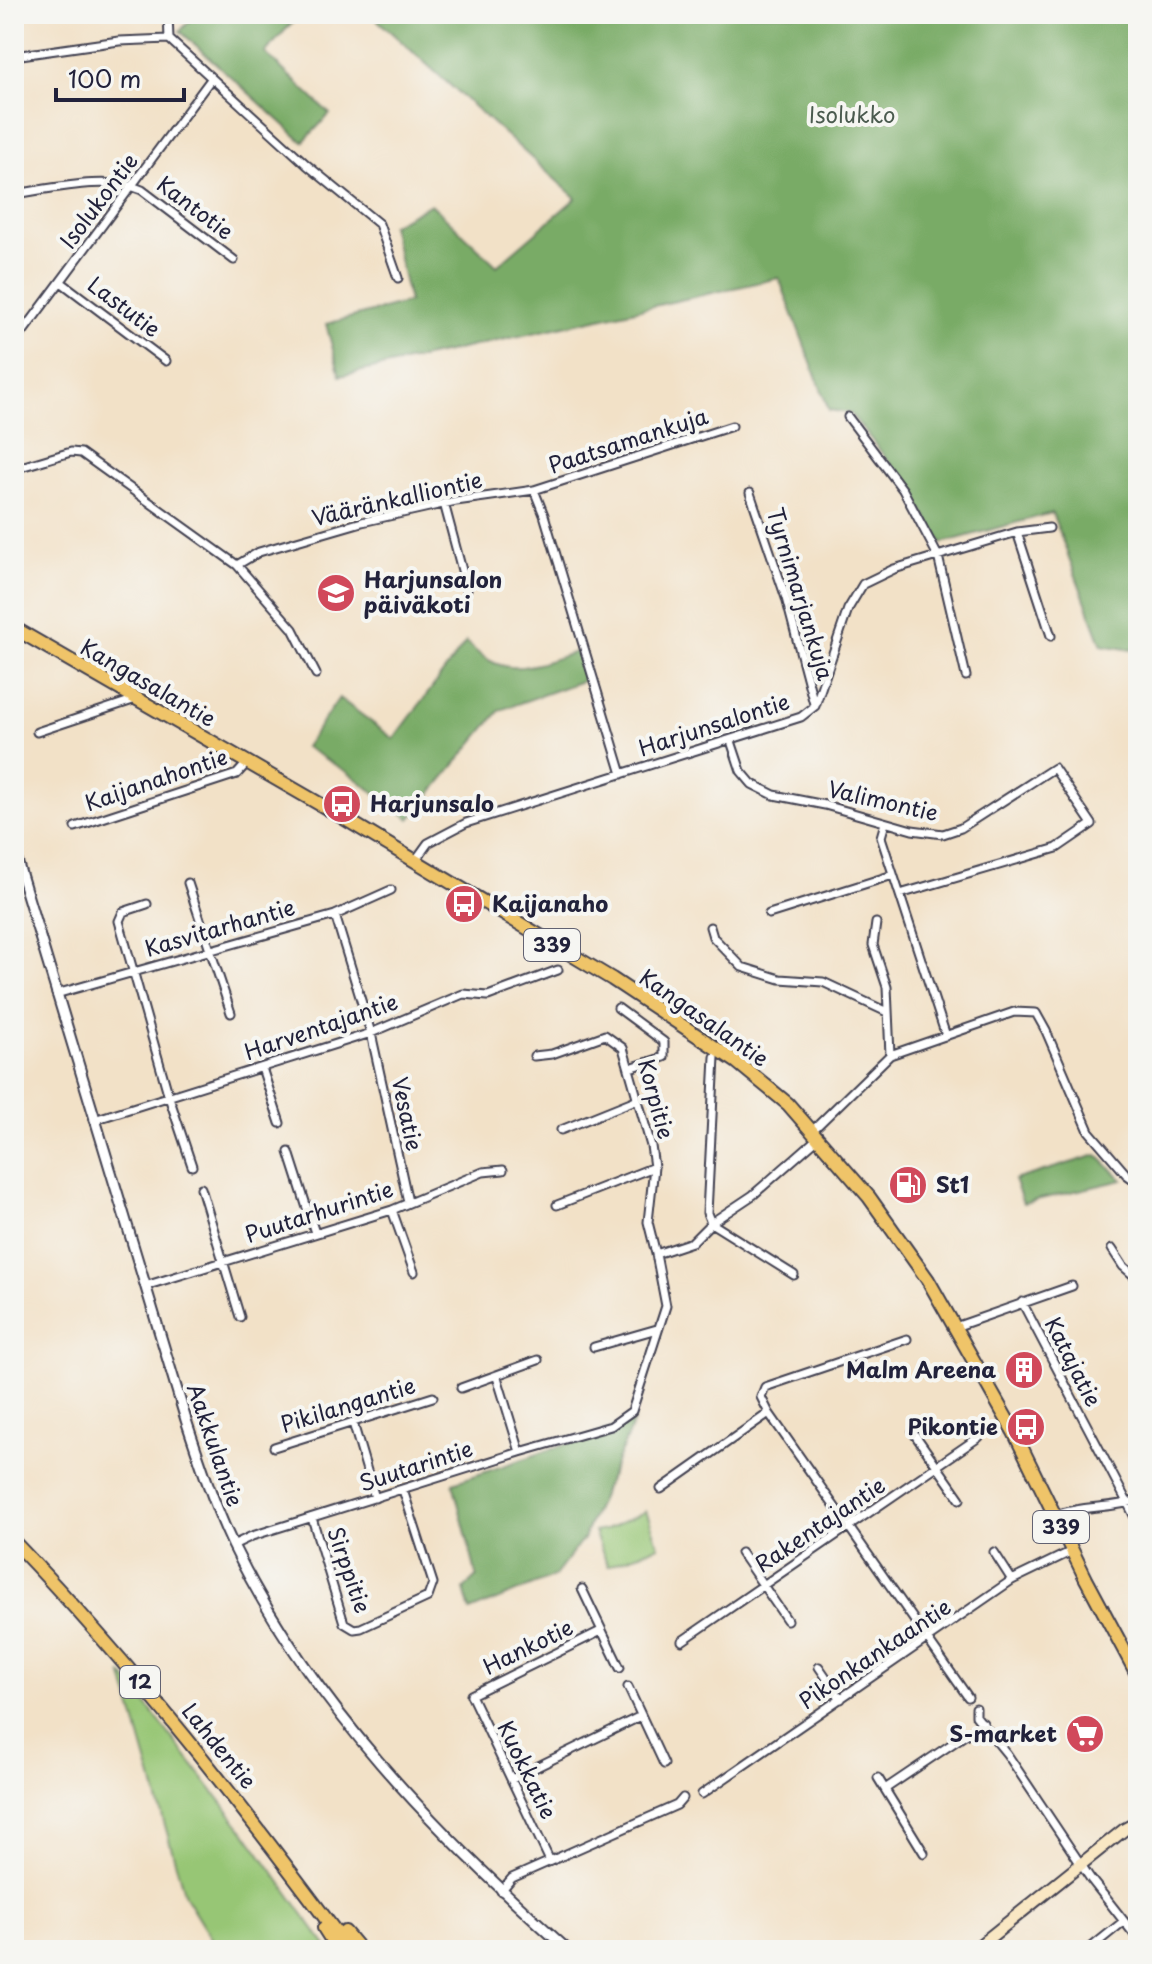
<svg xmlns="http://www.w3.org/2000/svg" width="1152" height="1964" viewBox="0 0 1152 1964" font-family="'Playpen Sans',sans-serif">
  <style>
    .green { fill: #97c675; stroke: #5c7458; stroke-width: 2 }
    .forest { fill: #79ab66; stroke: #4e6650; stroke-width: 2 }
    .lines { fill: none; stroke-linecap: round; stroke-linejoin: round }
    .minor-casing { stroke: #413f50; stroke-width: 11 }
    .tertiary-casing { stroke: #413f50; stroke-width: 13 }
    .secondary-casing { stroke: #413f50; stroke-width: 15 }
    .primary-casing { stroke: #413f50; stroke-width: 16 }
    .trunk-casing { stroke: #413f50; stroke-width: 16 }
    .minor { stroke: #fff; stroke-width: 7 }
    .tertiary { stroke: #fff; stroke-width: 9 }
    .secondary { stroke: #f9e7c3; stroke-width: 11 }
    .primary { stroke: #efc469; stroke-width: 12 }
    .trunk { stroke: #efc469; stroke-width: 12 }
    .labels { text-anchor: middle; stroke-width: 8; stroke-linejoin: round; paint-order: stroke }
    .shield { fill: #f6f6f2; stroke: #626272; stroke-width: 2 }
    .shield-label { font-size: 20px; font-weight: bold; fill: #22223b }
    .park-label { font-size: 22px; fill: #4b5b4f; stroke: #f6f6f2 }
    .street-label { font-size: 22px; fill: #22223b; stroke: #f6f6f2 }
    .poi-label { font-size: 22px; font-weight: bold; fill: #22223b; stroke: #f6f6f2; text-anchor: start }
  </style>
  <rect width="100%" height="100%" fill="#f6f6f2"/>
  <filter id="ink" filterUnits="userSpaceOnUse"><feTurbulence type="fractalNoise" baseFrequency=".0125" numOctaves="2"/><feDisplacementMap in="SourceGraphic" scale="16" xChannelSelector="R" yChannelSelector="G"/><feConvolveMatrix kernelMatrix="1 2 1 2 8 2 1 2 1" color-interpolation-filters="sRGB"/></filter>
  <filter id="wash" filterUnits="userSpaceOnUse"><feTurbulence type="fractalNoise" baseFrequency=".006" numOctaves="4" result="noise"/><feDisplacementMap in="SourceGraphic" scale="32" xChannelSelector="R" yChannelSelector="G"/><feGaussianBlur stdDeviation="1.8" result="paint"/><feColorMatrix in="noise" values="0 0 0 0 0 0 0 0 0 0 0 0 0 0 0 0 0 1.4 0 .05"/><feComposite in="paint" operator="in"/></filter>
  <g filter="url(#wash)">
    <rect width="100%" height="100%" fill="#f2e1c7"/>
    <path class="green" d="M646 1511 659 1546 608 1566 594 1532 605 1530Z
      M122 1673 250 1839 329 1950H218L185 1896Z"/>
    <path class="forest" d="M207 14H1138V651L1102 645 1052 513 942 543 909 487 850 413 829 410 779 278 340 376 326 324 409 302 391 225 431 204 497 266 576 198 374 17 296 18 265 53 330 114 303 142 180 31 195 16Z
      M466 642C505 683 533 665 579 651L587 679 500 710 410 819 347 772 305 747 339 698 394 739Z
      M1097 1155 1123 1180 1023 1203 1014 1180Z
      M634 1421 583 1539 555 1576 470 1611 464 1589 477 1577 453 1483Z"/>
  </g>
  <g filter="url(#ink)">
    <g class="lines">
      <g class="minor-casing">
        <path id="minor" d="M168 14 169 39
          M14 56 119 41 169 39 307 165 379 224 398 278
          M14 194C51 189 108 175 142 190L234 260
          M61 282 166 361
          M14 344 211 79
          M848 417 903 490 938 556 966 676
          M14 469 71 452 81 453 237 565 259 552 362 522 456 501 534 490 732 426
          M534 490 544 515 622 774
          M750 493 786 598 814 704
          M444 503 467 589
          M1017 532 1051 636
          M237 565 293 629 316 674
          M37 732 136 699
          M731 741 741 771 752 784 774 795 825 805 912 830 943 834 961 828 1054 768 1092 824 1057 848 900 894
          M885 823 881 837 946 1036
          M75 827 237 774 247 763
          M415 861 428 843 466 823 801 717 815 706 848 609 863 584 894 569 1017 532 1049 528
          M188 883 231 1013
          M147 904 123 912 119 921 169 1097 192 1166
          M769 914 893 875
          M335 915 371 1033 408 1202
          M876 923 873 945 887 987 890 1055
          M710 927 713 937 742 967 780 979 823 982 887 1012
          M56 994 335 915 391 890
          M618 1008 664 1042V1057L630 1068
          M534 1056 552 1054 605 1035 623 1048 651 1146 654 1167 648 1222 656 1254
          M715 1057 707 1213 711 1223 794 1275
          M262 1068 280 1123
          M94 1120 371 1033 463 994 488 996 558 970
          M561 1130 638 1099
          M812 1131 890 1055 1014 1012 1036 1013 1046 1031 1089 1131 1126 1174 1138 1183
          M289 1152 315 1233
          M201 1188 240 1317
          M557 1205 654 1167
          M392 1210 414 1272
          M1112 1249 1123 1266 1138 1279
          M145 1286 392 1210 483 1172 503 1170
          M1022 1302 1138 1523
          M955 1327 1072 1286
          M594 1347 657 1329
          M497 1377 520 1452
          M461 1388 538 1360
          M769 1413 968 1697
          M353 1423 375 1498
          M913 1432 960 1499
          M274 1447 433 1397
          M661 1489 769 1413 761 1397 765 1387 907 1339
          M1056 1515C1082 1505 1111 1509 1138 1500
          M312 1518 344 1623 354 1629 361 1628 428 1597 433 1583 403 1490
          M233 1545 252 1536 520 1452 611 1426 632 1411 666 1306 656 1254 692 1242 711 1223 753 1195 818 1138
          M994 1552 1012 1580
          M741 1553 787 1620
          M582 1589 620 1668
          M682 1641 979 1437
          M819 1667 841 1699
          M628 1687 664 1764
          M976 1708V1716L1007 1754 1090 1878 1138 1939
          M878 1778 924 1853
          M512 1779 641 1716
          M885 1789 983 1723
          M702 1794 1012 1580 1072 1551
          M550 1861 471 1695 601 1631
          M501 1891 512 1878 677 1805 683 1798
          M1088 1950 1124 1921"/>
      </g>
      <g class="tertiary-casing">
        <path id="tertiary" d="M14 851 186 1420C200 1462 214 1505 233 1545 310 1703 437 1834 568 1950"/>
      </g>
      <g class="secondary-casing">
        <path id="secondary" d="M974 1950 1125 1829 1138 1822"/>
      </g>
      <g class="primary-casing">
        <path id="primary" d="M14 628 337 814 612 979 737 1062 788 1104 869 1197 928 1280 1014 1432 1086 1579 1138 1676"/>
      </g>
      <g class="trunk-casing">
        <path id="trunk" d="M14 1542C136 1669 244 1808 349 1950
          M324 1928 338 1950
          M345 1932 360 1950"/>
      </g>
      <use href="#minor" class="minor"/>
      <use href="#tertiary" class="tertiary"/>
      <use href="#secondary" class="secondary"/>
      <use href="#primary" class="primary"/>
      <use href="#trunk" class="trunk"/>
    </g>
  </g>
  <defs>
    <g id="school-disc" transform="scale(2)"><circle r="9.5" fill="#d1495b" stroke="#f6f6f2"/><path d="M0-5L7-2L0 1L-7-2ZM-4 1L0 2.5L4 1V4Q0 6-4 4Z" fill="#fff"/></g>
    <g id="bus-disc" transform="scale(2)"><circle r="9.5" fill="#d1495b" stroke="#f6f6f2"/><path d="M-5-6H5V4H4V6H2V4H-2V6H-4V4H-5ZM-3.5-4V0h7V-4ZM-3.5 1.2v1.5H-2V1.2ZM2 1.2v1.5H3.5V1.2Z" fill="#fff"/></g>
    <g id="fuel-disc" transform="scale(2)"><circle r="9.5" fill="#d1495b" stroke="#f6f6f2"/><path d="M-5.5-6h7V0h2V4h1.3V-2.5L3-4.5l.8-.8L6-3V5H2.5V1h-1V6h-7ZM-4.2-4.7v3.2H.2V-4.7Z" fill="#fff"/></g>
    <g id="building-disc" transform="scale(2)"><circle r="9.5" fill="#d1495b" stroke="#f6f6f2"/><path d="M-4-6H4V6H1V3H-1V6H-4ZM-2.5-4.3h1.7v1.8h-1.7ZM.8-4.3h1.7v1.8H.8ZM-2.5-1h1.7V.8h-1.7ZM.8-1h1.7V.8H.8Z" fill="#fff"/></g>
    <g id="supermarket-disc" transform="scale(2)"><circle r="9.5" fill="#d1495b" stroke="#f6f6f2"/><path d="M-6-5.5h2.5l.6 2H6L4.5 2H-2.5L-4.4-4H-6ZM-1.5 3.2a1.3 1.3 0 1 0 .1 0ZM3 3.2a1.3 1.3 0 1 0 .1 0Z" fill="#fff"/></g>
  </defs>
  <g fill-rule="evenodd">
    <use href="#school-disc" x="336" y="593"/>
    <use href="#bus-disc" x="342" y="804"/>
    <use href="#bus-disc" x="464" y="904"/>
    <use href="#fuel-disc" x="908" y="1185"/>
    <use href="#building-disc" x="1024" y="1370"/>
    <use href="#bus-disc" x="1026" y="1427"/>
    <use href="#supermarket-disc" x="1085" y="1734"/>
  </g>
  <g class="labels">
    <g class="shield">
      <rect x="524" y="929" width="56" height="32" rx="6"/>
      <rect x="1033" y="1511" width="56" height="32" rx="6"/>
      <rect x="120" y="1666" width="40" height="32" rx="6"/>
    </g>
    <g class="shield-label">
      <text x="552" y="952">339</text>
      <text x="1061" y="1534">339</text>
      <text x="140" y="1689">12</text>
    </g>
    <g class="park-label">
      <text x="852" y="123">Isolukko</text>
    </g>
    <g class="street-label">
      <text transform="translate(99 201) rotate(-53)" y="8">Isolukontie</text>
      <text transform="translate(195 208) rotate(37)" y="8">Kantotie</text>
      <text transform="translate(124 307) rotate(37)" y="8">Lastutie</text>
      <text transform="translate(628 441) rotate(-18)" y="8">Paatsamankuja</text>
      <text transform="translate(397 499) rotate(-13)" y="8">Vääränkalliontie</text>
      <text transform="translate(800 594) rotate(73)" y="8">Tyrnimarjankuja</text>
      <text transform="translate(148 683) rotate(30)" y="8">Kangasalantie</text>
      <text transform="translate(714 725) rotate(-18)" y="8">Harjunsalontie</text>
      <text transform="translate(156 780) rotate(-19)" y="8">Kaijanahontie</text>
      <text transform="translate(883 801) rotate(13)" y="8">Valimontie</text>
      <text transform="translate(220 928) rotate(-16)" y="8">Kasvitarhantie</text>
      <text transform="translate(704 1018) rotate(35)" y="8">Kangasalantie</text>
      <text transform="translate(321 1027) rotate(-19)" y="8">Harventajantie</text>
      <text transform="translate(656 1099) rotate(75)" y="8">Korpitie</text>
      <text transform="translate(407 1114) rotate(78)" y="8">Vesatie</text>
      <text transform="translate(319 1212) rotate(-18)" y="8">Puutarhurintie</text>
      <text transform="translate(1073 1362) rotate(63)" y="8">Katajatie</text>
      <text transform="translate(348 1405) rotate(-17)" y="8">Pikilangantie</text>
      <text transform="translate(215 1445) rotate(71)" y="8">Aakkulantie</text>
      <text transform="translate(416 1466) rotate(-18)" y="8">Suutarintie</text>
      <text transform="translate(820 1525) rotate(-34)" y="8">Rakentajantie</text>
      <text transform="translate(349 1570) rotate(71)" y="8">Sirppitie</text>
      <text transform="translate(528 1647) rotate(-26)" y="8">Hankotie</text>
      <text transform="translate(875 1654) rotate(-34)" y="8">Pikonkankaantie</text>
      <text transform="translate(219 1746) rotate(51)" y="8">Lahdentie</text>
      <text transform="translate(527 1770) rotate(64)" y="8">Kuokkatie</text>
    </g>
    <g class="poi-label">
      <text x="364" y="588">Harjunsalon<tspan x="364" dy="25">päiväkoti</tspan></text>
      <text x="370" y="812">Harjunsalo</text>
      <text x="492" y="912">Kaijanaho</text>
      <text x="936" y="1193">St1</text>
      <text x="996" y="1378" text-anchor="end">Malm Areena</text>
      <text x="998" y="1435" text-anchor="end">Pikontie</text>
      <text x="1057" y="1742" text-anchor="end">S-market</text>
    </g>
  </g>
  <rect width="1152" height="1964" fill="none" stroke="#f6f6f2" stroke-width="48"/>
  <path d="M56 88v12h128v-12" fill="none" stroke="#22223b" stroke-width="4"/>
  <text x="68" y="88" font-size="24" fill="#22223b" stroke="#f6f6f2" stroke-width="6" paint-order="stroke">100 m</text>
</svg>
